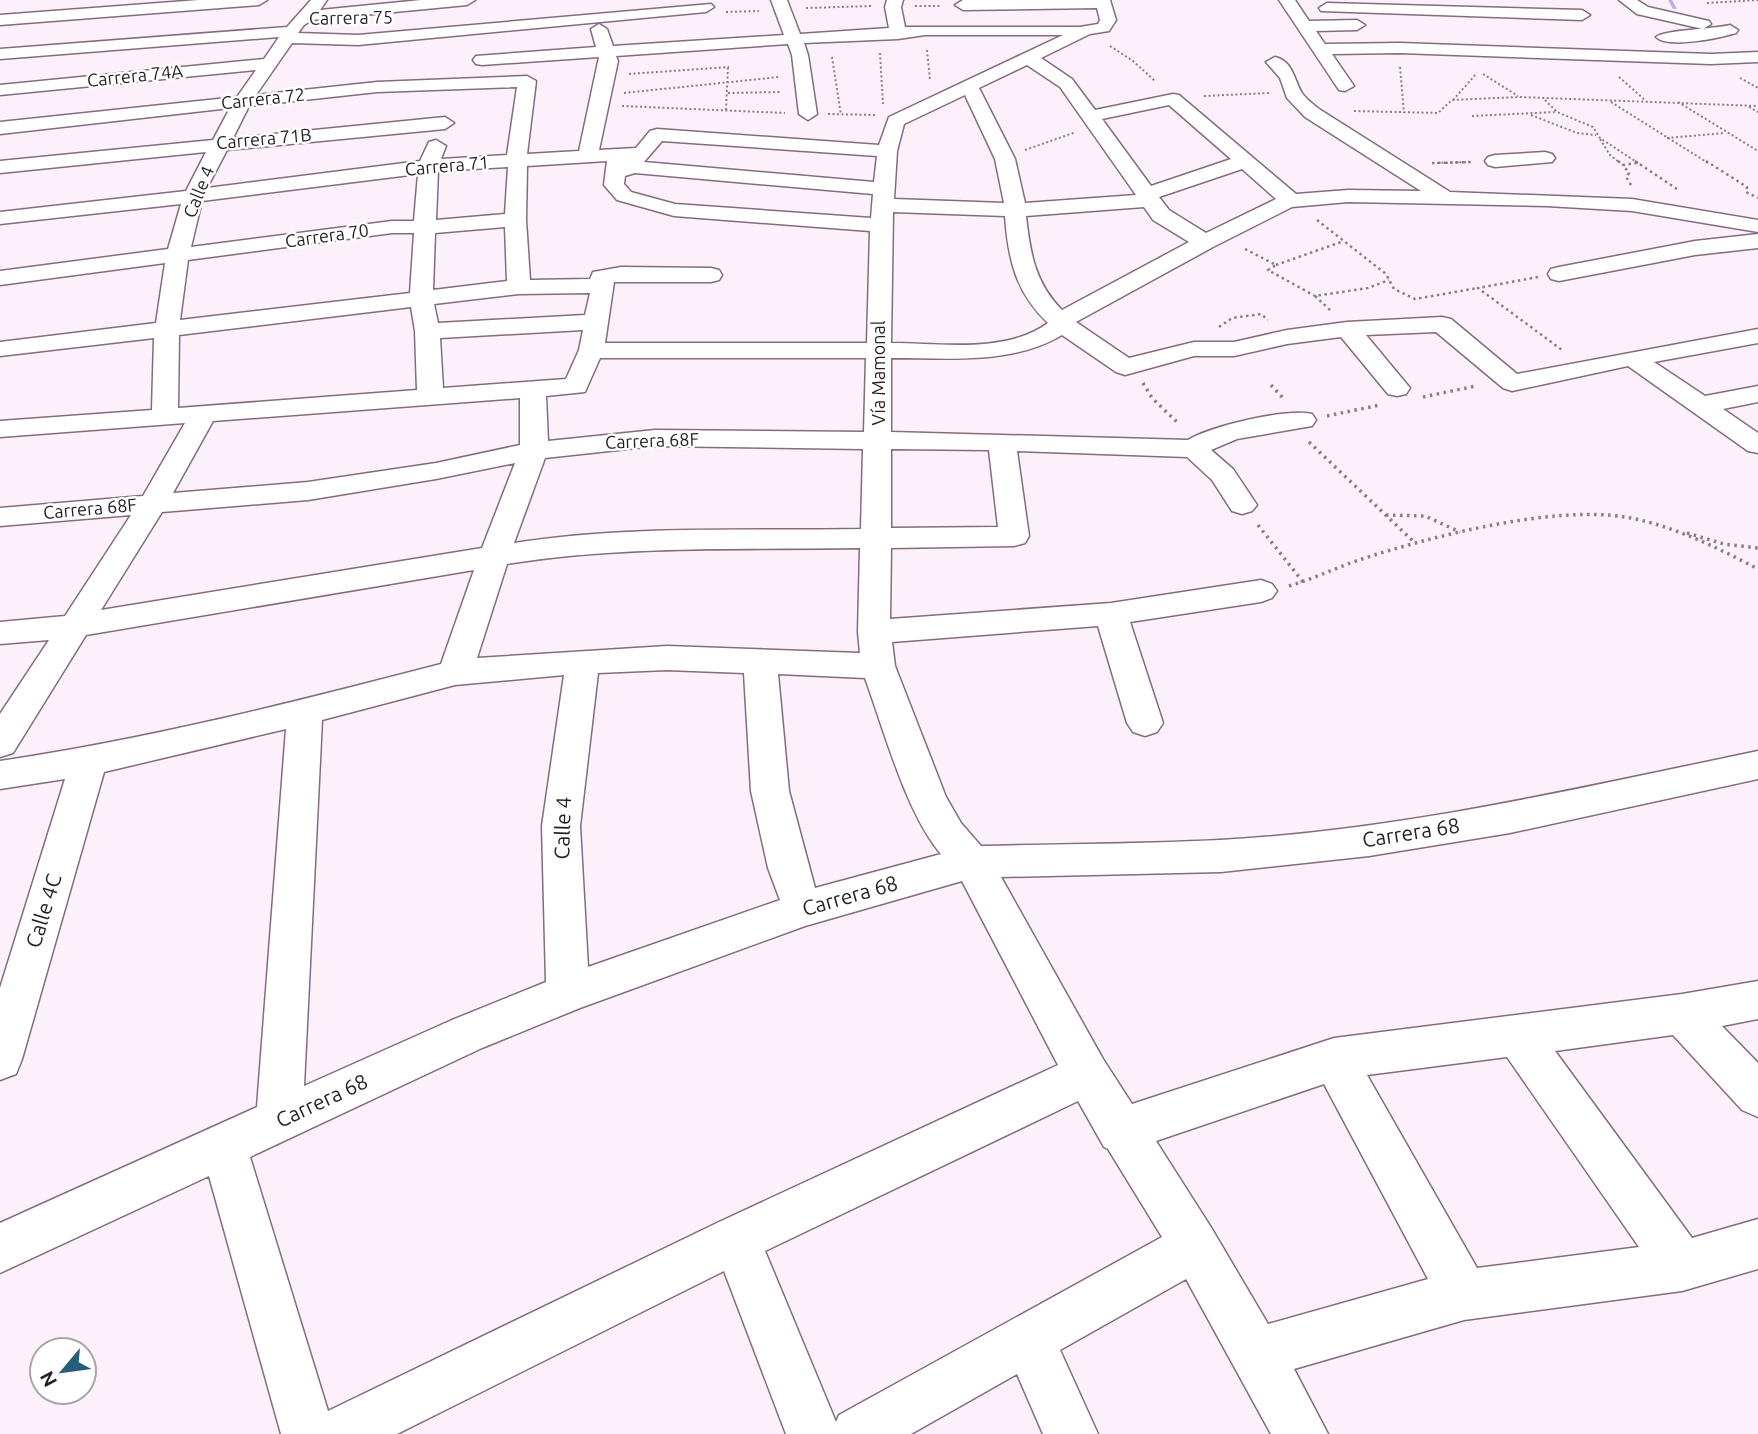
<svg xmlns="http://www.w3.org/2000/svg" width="1758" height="1434" viewBox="0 0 1758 1434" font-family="Ubuntu,sans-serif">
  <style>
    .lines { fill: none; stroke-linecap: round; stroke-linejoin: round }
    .stream { fill: #bbb5db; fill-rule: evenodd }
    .street-casing { stroke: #856b80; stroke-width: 3 }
    .path-far2 { stroke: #897e88; stroke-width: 2; stroke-dasharray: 2 2.5; stroke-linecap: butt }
    .path-far1 { stroke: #897e88; stroke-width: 2.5; stroke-dasharray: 2.5 3.5; stroke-linecap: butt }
    .path { stroke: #897e88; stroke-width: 3.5; stroke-dasharray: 2.5 4.5; stroke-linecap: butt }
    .street { fill: #fff; fill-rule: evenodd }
    .labels { text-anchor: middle; stroke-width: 5; stroke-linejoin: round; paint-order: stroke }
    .far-street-label { font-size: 18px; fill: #271d26; stroke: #fff }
    .street-label { font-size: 21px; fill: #271d26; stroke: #fff }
  </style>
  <rect width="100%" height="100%" fill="#fcf0fa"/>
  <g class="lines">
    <path class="stream" d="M1668 0H1672L1677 9H1673Z"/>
    <g class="street-casing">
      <path id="street" d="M199 0H267L259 5 0 25V15Z
        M311 0H327L320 10 421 0H475L467 5 312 20 304 25 298 33 358 35 711 4 714 7 706 12 358 45 292 43 256 95 377 82 527 76 536 81 527 154 579 151 599 57 482 65 476 64 473 60 476 56 596 47 591 29 599 24 607 29 613 46 784 35 771 0H787L800 34 889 28 885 7 887 0H903L901 7 905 27H1080L1098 24 1100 20 1097 8 963 10 955 5 963 0H1110L1116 20 1109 31 1090 34 1041 58 1072 79 1095 110 1173 94 1179 95 1296 194 1348 190 1421 191 1305 117 1287 98 1280 78 1266 62 1275 57C1293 61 1294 80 1302 93 1306 99 1313 104 1319 109L1450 192 1632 199 1758 220V232L1632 211 1547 206 1348 202 1292 207 1213 247 1076 322 1129 358 1194 342H1234L1287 330 1347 322 1442 317 1451 319 1517 374 1758 329V343L1654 362 1705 396 1758 386V402L1723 409 1758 433V453L1748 451 1628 366 1512 391 1503 388 1436 332 1366 335 1410 388 1406 394 1397 396 1388 394 1341 337 1287 344 1234 356H1194L1125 375 1116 372 1062 335C1012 365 947 358 891 358V432L1188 440C1211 426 1287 408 1312 414L1316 420 1312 426 1237 439 1211 450 1233 469 1257 505 1252 511 1242 514 1232 511 1212 480 1187 457 1017 451 1029 536 1025 543 1014 546 891 548 890 619 1111 603 1261 580 1272 584 1277 591 1272 598 1261 602 1130 622 1163 723 1157 732 1145 736 1133 732 1127 723 1098 626 892 642 895 666 946 797 961 823 981 846C1061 844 1140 844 1220 840 1402 830 1580 788 1758 751V779L1510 833 1369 856 1221 872 1001 877 1103 1059 1132 1104 1334 1038 1682 994 1758 981V1019L1722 1026 1758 1063V1117L1742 1110 1673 1035 1555 1051 1692 1238 1758 1219V1269L1682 1291 1464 1320 1294 1369 1328 1434H1271L1186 1279 1060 1350 1098 1434H1043L1017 1374 911 1434H786L724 1271 397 1434H281L209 1176 0 1273V1223L257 1107 286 729 104 772 22 1059 16 1074 0 1080V988L65 779 0 789V761C149 739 295 702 441 664L474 570 86 635 13 753 0 757V714L49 640 0 644V622L65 616 131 515 0 526V508L143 496 185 423 0 437V421L152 410 154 338 0 356V342L156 323 165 263 0 285V271L168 249 181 204 0 224V212L186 191 206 152 0 173V161L213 140 230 108 0 134V122L237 97 256 70 0 95V85L264 59 279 37 0 59V49L287 27ZM925 35H1063L889 117 879 145 657 129 650 131 636 148 599 150 618 61 616 56 788 44 792 55 799 114 808 120 817 114 808 55 804 43 898 39ZM1027 65 1060 87 1136 195 1025 203 1015 159 979 88ZM517 87 507 155 441 159 446 146 436 140 429 142 420 161 207 188 227 150 445 129 454 123 445 117 233 138 249 106 377 92ZM965 95 995 159 1004 203 894 199 897 151 904 124ZM1169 105 1231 159 1151 186 1102 119ZM662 141 877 156 874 182 644 162ZM607 161 604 185 617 200 674 216 870 231 867 343H605L614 282H711L719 280 722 275 719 270 711 268 621 267 593 272 590 279 530 280 526 220 527 166ZM508 167 505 214 436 220 438 171ZM1242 169 1276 199 1206 233 1169 210 1159 197ZM635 173 873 194 871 218 675 204 631 192 624 184 625 176ZM418 174 414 221H392L191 247 202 201ZM1144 207 1153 220 1189 242 1062 310C1035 283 1030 253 1026 216ZM893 212 1005 216C1008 259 1016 293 1048 323 1006 354 940 343 891 343ZM505 227 507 281 433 290 435 233ZM392 233H414L410 293 180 320 188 260ZM590 293 585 315 438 323 434 304 519 294ZM411 307 415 331 417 390 178 408 179 335ZM583 330 579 350 566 379 443 388 440 338ZM600 358H866L864 432 655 430 548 441 546 396 585 392ZM520 398V445L436 463 308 482 173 493 213 421ZM655 446 863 449 861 529C746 531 628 525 514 543L545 458ZM891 449 989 450 998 527 891 528ZM515 463 482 548 101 610 162 512 308 500 436 479ZM860 548 858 632 860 653 667 646 477 658 507 564C623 545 743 550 860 548ZM667 670 744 673 751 791 768 868 780 900 588 967 580 826 598 673ZM778 674 865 678C884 730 906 813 941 854L815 888 789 791ZM564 675 542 826 546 982 452 1020 304 1086 322 720 455 685ZM962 881 1058 1065 719 1222 328 1411 250 1157 482 1048 580 1008 805 926ZM1507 1057 1639 1247 1477 1268 1367 1075ZM1324 1084 1428 1279 1268 1324 1212 1229 1156 1141ZM1078 1101 1104 1147 1108 1149 1162 1237 839 1415 836 1422 765 1251Z
        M1279 0H1295L1309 21 1357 20 1365 25 1357 30 1316 31 1325 44 1400 43 1711 54 1758 52V62L1711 64 1400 53 1332 54 1354 86 1345 91 1339 90Z
        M1619 0H1637L1648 7 1709 21 1711 24 1703 29 1637 14Z
        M1327 3 1582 10 1590 15 1582 20 1321 11 1319 8Z
        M1730 25 1738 30 1736 33C1719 38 1668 49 1656 37 1663 30 1715 29 1730 25Z
        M1545 152 1552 154 1555 158 1552 162 1495 167 1488 165 1485 161 1488 157 1495 155Z
        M1758 234V248L1695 255 1559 281 1551 279 1548 274 1551 269 1559 267 1695 241Z"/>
    </g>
    <path class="path-far2" d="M1707 3 1758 0
      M915 6H941
      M806 8 871 6
      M726 12 759 11
      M1110 46 1133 61 1155 81
      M927 50 930 80
      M880 53 883 104
      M832 57 841 115
      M1400 67 1404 113
      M629 74 729 67
      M1483 74 1518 96
      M1619 77 1646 101
      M1740 78 1758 88
      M624 93 779 77
      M728 93 781 92
      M1204 96 1269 93
      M1453 100 1477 73
      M1545 100 1557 112 1593 127 1600 138 1638 163
      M1611 102 1708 163
      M1678 102 1758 151
      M622 106 785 113
      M1749 107 1758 112
      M726 110 728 66
      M1354 111 1438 113 1452 100 1519 97 1758 106
      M828 114 875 115
      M1531 115 1577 133 1596 135
      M1472 116 1556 112
      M1667 138 1725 133
      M1600 139 1610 155 1620 163
      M1025 150 1076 132
      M1437 163 1472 162"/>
    <path class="path-far1" d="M1618 161 1623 165
      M1635 161 1677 189
      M1706 161 1747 187 1746 192 1758 198
      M1432 163 1472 162
      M1631 185 1626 177 1629 173 1623 165 1637 163
      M1317 220 1386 274 1394 289 1415 299 1478 288
      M1245 249 1276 265 1268 270 1315 296
      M1276 265 1344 241
      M1538 277 1478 288 1562 350
      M1330 310 1315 296 1368 288 1389 280
      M1219 327 1232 318 1261 314 1268 320"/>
    <path class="path" d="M1143 383 1152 398 1179 424
      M1271 385 1283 398
      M1423 397 1476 386
      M1327 416 1380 405
      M1309 442 1414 542
      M1386 515 1425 516 1460 532
      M1258 525 1303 582
      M1687 533 1724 544 1758 548
      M1289 586C1313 579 1335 568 1359 560 1428 537 1553 505 1625 517 1672 525 1716 547 1758 569"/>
    <use href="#street" class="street"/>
  </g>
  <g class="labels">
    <g class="far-street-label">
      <text transform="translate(351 18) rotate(-1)" y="6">Carrera 75</text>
      <text transform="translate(135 76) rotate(-6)" y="6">Carrera 74A</text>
      <text transform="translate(263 99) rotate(-6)" y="6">Carrera 72</text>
      <text transform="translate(264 139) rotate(-5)" y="6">Carrera 71B</text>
      <text transform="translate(447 166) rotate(-5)" y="6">Carrera 71</text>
      <text transform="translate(199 192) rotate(-68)" y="6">Calle 4</text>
      <text transform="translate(327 236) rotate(-8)" y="6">Carrera 70</text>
      <text transform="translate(879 373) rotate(-90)" y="6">Vía Mamonal</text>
      <text transform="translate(652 441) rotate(-2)" y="6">Carrera 68F</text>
      <text transform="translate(90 509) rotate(-5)" y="6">Carrera 68F</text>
    </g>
    <g class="street-label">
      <text transform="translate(563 828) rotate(-88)" y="7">Calle 4</text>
      <text transform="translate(1411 833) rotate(-9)" y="7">Carrera 68</text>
      <text transform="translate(850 896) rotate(-16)" y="7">Carrera 68</text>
      <text transform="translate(44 911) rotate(-73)" y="7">Calle 4C</text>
      <text transform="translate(322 1101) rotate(-25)" y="7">Carrera 68</text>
    </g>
  </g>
  <g transform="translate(63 1371) rotate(241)"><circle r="33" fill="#ffffff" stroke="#a9a5a8" stroke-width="2"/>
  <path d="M0-5L12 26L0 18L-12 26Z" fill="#255e78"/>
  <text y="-10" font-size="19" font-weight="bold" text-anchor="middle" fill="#271d26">N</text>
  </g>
</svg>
